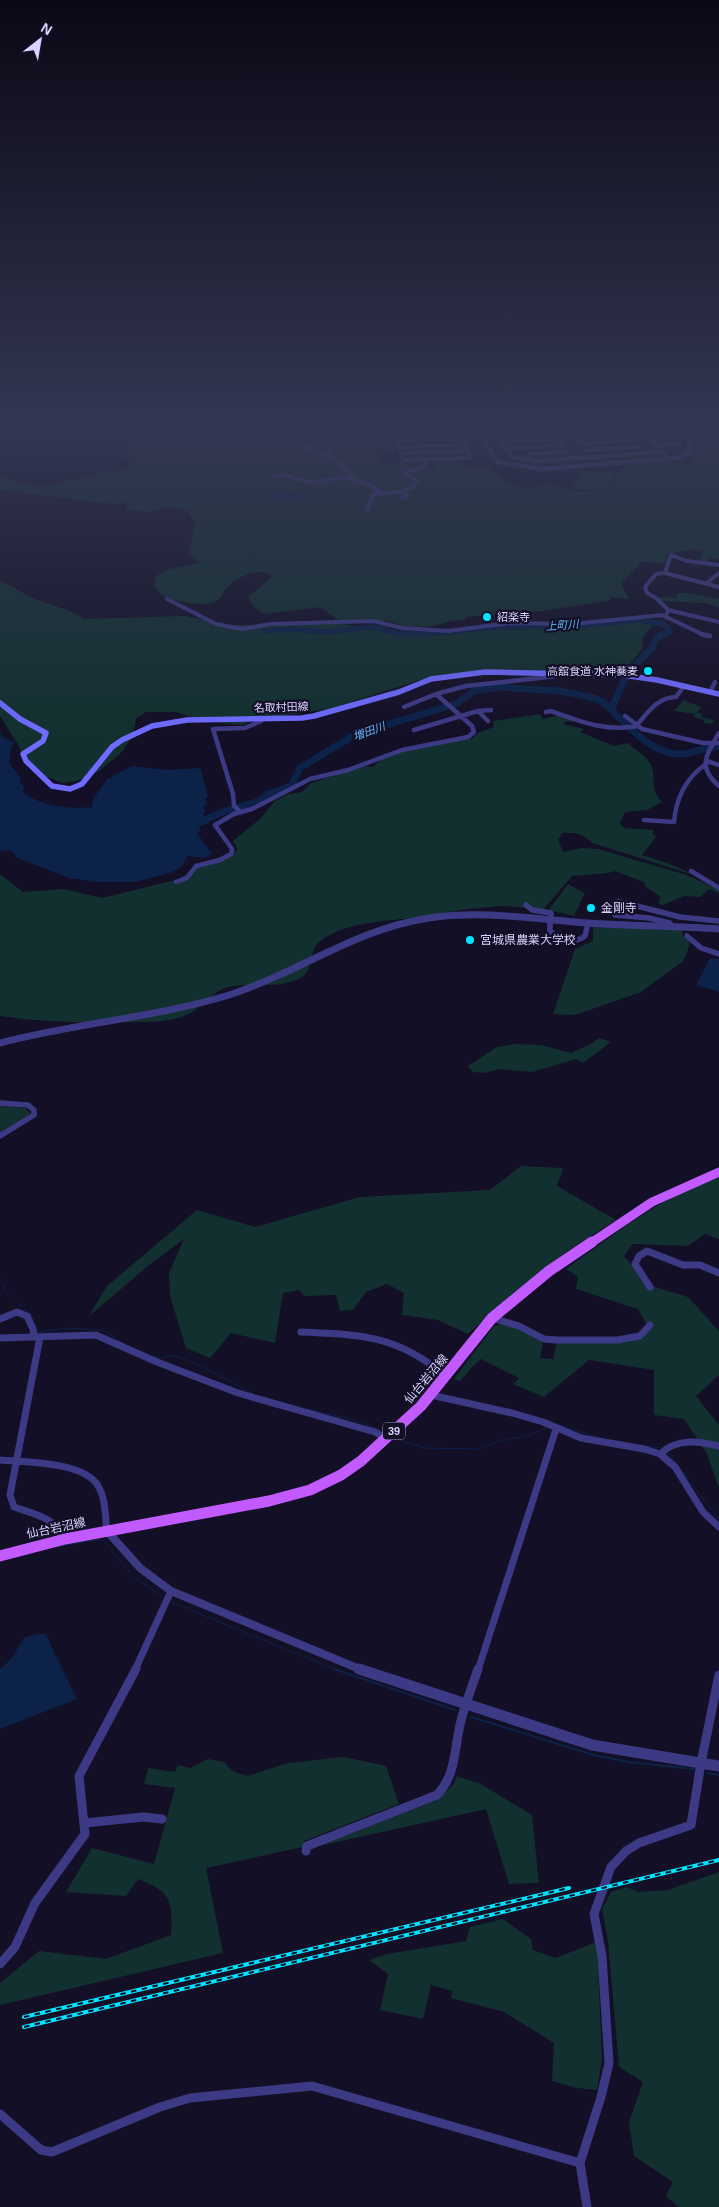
<svg xmlns="http://www.w3.org/2000/svg" width="719" height="2207" viewBox="0 0 719 2207" font-family="Helvetica,'Noto Sans JP',sans-serif">
  <style>
    .green { fill: #12302f }
    .water { fill: #0c2248 }
    .lines { fill: none; stroke-linecap: round; stroke-linejoin: round }
    .stream-far1 { stroke: #0c2248; stroke-width: 1 }
    .stream { stroke: #0c2248; stroke-width: 2 }
    .river-far1 { stroke: #0c2248; stroke-width: 5.5 }
    .river { stroke: #0c2248; stroke-width: 7 }
    .minor-far4 { stroke: #3d3a85; stroke-width: 4 }
    .minor-far3 { stroke: #3d3a85; stroke-width: 4.5 }
    .minor-far2 { stroke: #3d3a85; stroke-width: 5.5 }
    .minor-far1 { stroke: #3d3a85; stroke-width: 7 }
    .minor { stroke: #3d3a85; stroke-width: 9 }
    .tertiary-far3 { stroke: #3d3a85; stroke-width: 4.5 }
    .tertiary-far2 { stroke: #3d3a85; stroke-width: 7 }
    .tertiary-far1 { stroke: #3d3a85; stroke-width: 8 }
    .tertiary { stroke: #3d3a85; stroke-width: 11 }
    .secondary { stroke: #6f6bff; stroke-width: 5.5 }
    .primary-far1 { stroke: #c25bff; stroke-width: 9 }
    .primary { stroke: #c25bff; stroke-width: 11 }
    .rail-casing { stroke: #00e5ff; stroke-width: 4 }
    .rail { stroke: #130f26; stroke-width: 2; stroke-dasharray: 5.5; stroke-linecap: butt }
    .minor-bridge { stroke: #3d3a85; stroke-width: 5.5 }
    .poi-dot { fill: #00e5ff; stroke: #130f26; stroke-width: 2 }
    .labels { text-anchor: middle; stroke-width: 4.5; stroke-linejoin: round; paint-order: stroke }
    .far-poi-label { font-size: 11px; fill: #d9d4ff; stroke: #130f26; text-anchor: start }
    .far-water-label { font-size: 11px; font-style: italic; fill: #62b6ff; stroke: #130f26 }
    .far-street-label { font-size: 11px; fill: #d9d4ff; stroke: #130f26 }
    .shield { fill: #130f26; stroke: #9e99be; stroke-width: 1 }
    .shield-label { font-size: 11px; font-weight: bold; fill: #d9d4ff }
    .poi-label { font-size: 12px; fill: #d9d4ff; stroke: #130f26; text-anchor: start }
    .street-label { font-size: 12px; fill: #d9d4ff; stroke: #130f26 }
  </style>
  <rect width="100%" height="100%" fill="#130f26"/>
  <path class="green" d="M25 422H389L395 451 382 452 378 464 388 465 400 461 411 466 433 470 440 463 470 467 488 466 493 469 491 472 508 483 521 487H536L547 484 576 492 600 491 572 488 582 472 579 470 613 472 616 474 604 491 605 492 623 467 635 463 644 466 667 462 690 466 691 457 695 452 697 447 686 427H703L710 422H719V429L714 434 719 438V559L710 558 707 562 699 561 703 552 691 549 667 555V564L642 561 621 584 629 599 611 597V600L543 611 465 617 468 619 447 622 430 627 402 626 389 621H339L321 607 264 614 255 608 248 597 273 576C257 565 236 578 225 590 223 593 221 598 218 600 208 608 172 602 162 595 159 593 157 589 154 586L155 577 165 570 200 563 189 552 195 523 189 511 168 506 150 512 126 509 128 502 119 504 96 502 0 490V473L19 483 45 487 89 475 123 470 130 463 122 456 130 451 129 443 115 431 103 429 64 428 32 431 24 427Z
    M0 580 35 599 75 613 84 619 185 616 232 625 341 624 408 634 509 625H575L642 621 655 623C648 631 640 637 643 648L622 674 491 670 423 679 329 709 280 716 258 717 243 725 209 722 176 712H146L136 718 133 736 120 754 99 771 77 781 63 783 47 777 23 760 20 748 0 716Z
    M677 593H689L719 599V607L703 603 661 601 659 597 676 598Z
    M684 700 701 707 697 713 703 714 701 717 714 720 712 724 703 723 705 720 693 717 695 714 674 711Z
    M540 714 543 719 561 715 575 720 572 722 567 721 563 724 584 729 580 732 614 746 628 743C635 750 647 756 651 765 657 780 649 788 662 802L647 810 625 812 620 823 624 828 654 830 652 833 656 837 642 855 670 864 697 876 592 843C583 834 576 832 563 833L558 839 563 852 582 848 598 849 687 875 719 890V893L709 889 701 897 684 896 662 905 658 903 661 897 646 887 644 882 615 871C610 874 580 875 572 876L542 911C529 909 514 906 501 906 470 908 441 913 411 918 380 922 346 922 320 941 308 951 314 969 302 977 284 990 250 982 228 987 210 992 201 1010 184 1016 166 1023 144 1022 124 1022 83 1023 41 1022 0 1016V874L23 892 64 889 102 898 179 879 196 866 238 850 233 841 260 819 275 801 288 794 302 792 311 783 365 766 373 767C386 749 451 742 473 738L478 733 494 727 493 721Z
    M568 884 585 893 574 916 549 910Z
    M593 927 682 929 683 936 690 942 686 956 682 962 641 992 575 1015 553 1014 575 949 593 941Z
    M599 1038 611 1042 583 1063 576 1059 532 1072 500 1069 484 1073 473 1072 468 1066 497 1047 516 1044 541 1045 571 1053 589 1045Z
    M0 1106 26 1108 31 1115 0 1135Z
    M521 1166 563 1168 557 1186 616 1220 566 1252 517 1290 468 1334 438 1320 402 1315 404 1293 387 1284 366 1292 353 1310 340 1311 336 1295 304 1296 299 1290 283 1293 275 1343 231 1333 210 1358 186 1348 170 1296 169 1273 184 1239 148 1266 88 1317 107 1286 197 1210 255 1227 360 1197 490 1190Z
    M719 1178V1239L705 1234 688 1246 633 1244 624 1256 648 1285 688 1297 719 1331V1375L696 1396 719 1425V1488L706 1452 684 1419 654 1415V1370L589 1360 544 1397 513 1384 519 1378 481 1359 475 1364 460 1381 454 1379 494 1326 507 1323 543 1341 540 1358 553 1359 557 1343 618 1341 650 1331 638 1309 576 1289 578 1277 566 1269C614 1235 662 1195 719 1178Z
    M344 1757 386 1766 399 1804 304 1841 303 1847 206 1868 223 1953 0 2005V1983L39 1951 106 1959 171 1935C173 1900 171 1892 138 1879L126 1896 66 1892 92 1848 154 1864 175 1788 144 1784 148 1768 175 1772 178 1765 190 1768 208 1759 224 1762 234 1772 248 1776 288 1763Z
    M457 1776 481 1784 532 1815 539 1883 509 1884 486 1809 319 1846 435 1801 453 1785Z
    M719 1872V2207H679L666 2196 673 2182 634 2156 629 2122 643 2082 619 2067 608 1941 602 1909 611 1892 627 1887 638 1892 668 1890Z
    M503 1919 531 1939 533 1950 555 1958 597 1942 602 2059 597 2090 577 2088 552 2081 554 2043 504 2012 451 1998 452 1991 431 1985 423 2019 380 2010 388 1974 369 1960 387 1954 466 1941 470 1927Z"/>
  <path class="water" d="M275 489 298 492 300 501 277 502 272 494 275 492Z
    M0 733 4 738 15 742 11 748 9 763 21 778 19 780 24 787 23 792C41 807 70 809 92 807L93 799 107 779 132 766 167 770 199 768 201 770 208 797 205 799 207 803 203 808 206 811 203 815 209 823 199 827 201 830 197 833 212 854 204 858 188 856 180 868 170 873 135 882H97L69 878 17 858 11 850 0 851Z
    M710 958 719 959V992L696 985Z
    M45 1633 77 1699 0 1729V1669L10 1660 25 1637Z"/>
  <g class="lines">
    <path class="stream-far1" d="M0 1279 4 1284V1290L31 1314 35 1326
      M37 1330V1332L67 1328 103 1330 123 1343
      M152 1356C163 1360 169 1354 179 1357 205 1366 229 1381 253 1394
      M307 1409 354 1420 381 1430
      M558 1425 597 1437
      M396 1439 424 1448 480 1449 499 1441 531 1435 545 1428
      M638 1445 661 1448
      M667 1451 719 1520
      M50 1548 102 1539 134 1577 162 1596
      M171 1602 337 1670"/>
    <path class="stream" d="M334 1669 455 1710
      M471 1717 594 1755 629 1762 694 1769
      M707 1773 719 1775"/>
    <path class="river-far1" d="M264 631 291 629 325 632 373 627 396 633 422 634 501 627 579 626 639 620 663 624 669 629V632L661 636"/>
    <path class="river" d="M611 709 627 674 652 648 656 638 664 634
      M195 824 225 811 260 801 268 794 291 786 300 768 356 734 456 704 474 691 498 687 560 691 594 698 603 702C624 721 649 754 680 754 693 754 706 747 719 746"/>
    <path class="minor-far4" d="M393 422 394 427
      M620 422 568 425 572 431 662 425
      M473 423 500 422
      M659 423 680 444
      M459 425 470 458 403 460 394 427Z
      M548 426 552 432 498 436 495 429Z
      M681 427 701 426 708 422
      M719 430 716 434 719 437
      M396 434 461 431
      M630 434 577 437 581 444 634 440
      M498 436 512 457 537 461 663 452
      M481 437 498 436
      M398 440 463 438
      M503 442 556 439 561 445 507 449
      M657 446 680 444
      M303 447C321 453 344 460 353 479
      M303 447 328 443 330 452 328 458
      M400 447 466 445
      M585 450 639 447
      M402 453 468 451
      M526 459 530 454 565 452 570 458
      M274 476 284 475 312 483 344 477 370 485 381 492
      M402 498 407 495 403 491
      M367 511 373 494C386 493 411 494 418 481L408 476 405 472 426 466 427 462 424 460
      M665 573 671 555 687 561 719 565
      M707 583 719 573
      M167 599 216 624 242 629 270 624 373 621 402 628 448 631 509 623 573 624 662 615 706 636
      M668 610 719 622
      M666 616 668 610 656 598 647 593 645 587 656 574 665 573 719 587"/>
    <path class="minor-far3" d="M701 634 710 636
      M684 686 676 697C658 697 648 712 637 725L642 729 703 743H719
      M710 692 715 682
      M404 707 436 694
      M478 711 491 710
      M546 712 551 711C581 722 606 732 638 726
      M625 716 637 725
      M414 730 478 711 488 721
      M719 733C706 755 697 767 719 786
      M707 761 719 765
      M241 812 234 806 233 794 213 729 245 728 261 721V718
      M644 820 674 822C676 798 686 778 706 764
      M691 871 719 888
      M176 882 187 878 196 866 220 860 231 854 232 849 215 825 234 814 252 809 310 779 348 770 402 750 468 737 474 732 472 726 436 694 466 686 566 675
      M616 904 618 901 629 904"/>
    <path class="minor-far2" d="M617 903 612 910 615 915 649 918 670 923 671 927
      M625 903 680 917 719 921
      M526 905 532 910 551 913V915
      M550 925V931C561 941 572 945 585 936L588 923
      M687 936 701 948 719 954
      M0 1103 28 1105 34 1110V1115L0 1136"/>
    <path class="minor-far1" d="M650 1287 635 1264 639 1256 647 1251 683 1265H700L719 1273
      M492 1318 519 1326 544 1339 556 1340H617L640 1336 650 1325
      M0 1319 17 1312 27 1316 33 1329 34 1337
      M301 1332C363 1335 396 1335 446 1376
      M40 1337 10 1495 14 1507C34 1514 56 1518 65 1539
      M0 1338 96 1335 157 1362 238 1393 375 1432 387 1439
      M431 1395 512 1413 543 1422 581 1438 644 1449 660 1454 675 1467 703 1512 719 1527
      M660 1454C677 1438 698 1441 719 1446
      M0 1460C25 1462 85 1462 98 1486 106 1499 105 1516 107 1531
      M135 1670 171 1591
      M478 1670 556 1429"/>
    <path class="minor" d="M85 1823 143 1817 162 1819
      M306 1851 307 1846 437 1795C456 1775 454 1751 460 1725 464 1706 472 1687 478 1669
      M0 1964 15 1947 35 1903 85 1834 79 1776 136 1669
      M0 2114 41 2150 52 2152 160 2107 190 2098 312 2086 580 2163
      M587 2207 580 2163 601 2097 609 2063 602 1956 594 1914 611 1867 626 1851 639 1843 691 1825 701 1763 719 1675"/>
    <path class="tertiary-far3" d="M472 422 497 462 542 469 680 458 689 453 692 447 678 422
      M639 422 669 460"/>
    <path class="tertiary-far2" d="M0 1043C75 1023 154 1018 229 995 298 973 355 929 429 918 482 910 534 919 587 923 631 926 675 926 719 929"/>
    <path class="tertiary-far1" d="M107 1531 140 1568 171 1591 362 1670"/>
    <path class="tertiary" d="M359 1669 592 1745 719 1766"/>
    <path class="secondary" d="M0 703 20 719 46 733 43 741 23 754 26 761 52 786 70 789 82 784 112 747 122 740 152 726 187 720 302 718 314 716 399 692 431 679 485 672 623 675 657 680 719 694"/>
    <path class="primary-far1" d="M591 1243 652 1202 719 1172"/>
    <path class="primary" d="M0 1556 65 1539 269 1501 310 1490 341 1475 361 1461 421 1406 492 1318 549 1271 592 1242"/>
    <g class="rail-casing">
      <path id="rail" d="M24 2017 569 1888
        M24 2027 719 1860"/>
    </g>
    <use href="#rail" class="rail"/>
    <path class="minor-bridge" d="M550 925 551 915"/>
  </g>
  <linearGradient id="sky" x2="0" y2="1"><stop stop-color="#0a0815"/><stop offset="0.58" stop-color="#333752"/><stop offset="1" stop-color="#333752" stop-opacity="0"/></linearGradient>
  <rect width="719" height="731" fill="url(#sky)"/>
  <g class="poi-dot">
    <circle cx="487" cy="617" r="5"/>
    <circle cx="648" cy="671" r="5"/>
    <circle cx="591" cy="908" r="5"/>
    <circle cx="470" cy="940" r="5"/>
  </g>
  <g class="labels">
    <g class="far-poi-label">
      <text x="497" y="621">紹楽寺</text>
      <text x="638" y="675" text-anchor="end">高舘食道 水神蕎麦</text>
    </g>
    <g class="far-water-label">
      <text transform="translate(562 625) rotate(-4)" y="4">上町川</text>
      <text transform="translate(369 731) rotate(-20)" y="4">増田川</text>
    </g>
    <g class="far-street-label">
      <text transform="translate(281 707) rotate(-2)" y="4">名取村田線</text>
    </g>
    <rect class="shield" x="383" y="1422.5" width="22" height="17" rx="4"/>
    <g class="shield-label">
      <text x="394" y="1435">39</text>
    </g>
    <g class="poi-label">
      <text x="601" y="912">金剛寺</text>
      <text x="480" y="944">宮城県農業大学校</text>
    </g>
    <g class="street-label">
      <text transform="translate(426 1379) rotate(-50)" y="4">仙台岩沼線</text>
      <text transform="translate(56 1528) rotate(-12)" y="4">仙台岩沼線</text>
    </g>
  </g>
  <g transform="translate(40 40) rotate(31)" stroke="#130f26" stroke-width="4" paint-order="stroke">
  <path d="M0-4L9 19L0 12L-9 19Z" fill="#d9d4ff"/>
  <text y="-8" font-size="14" font-weight="bold" text-anchor="middle" fill="#d9d4ff">N</text>
  </g>
</svg>
